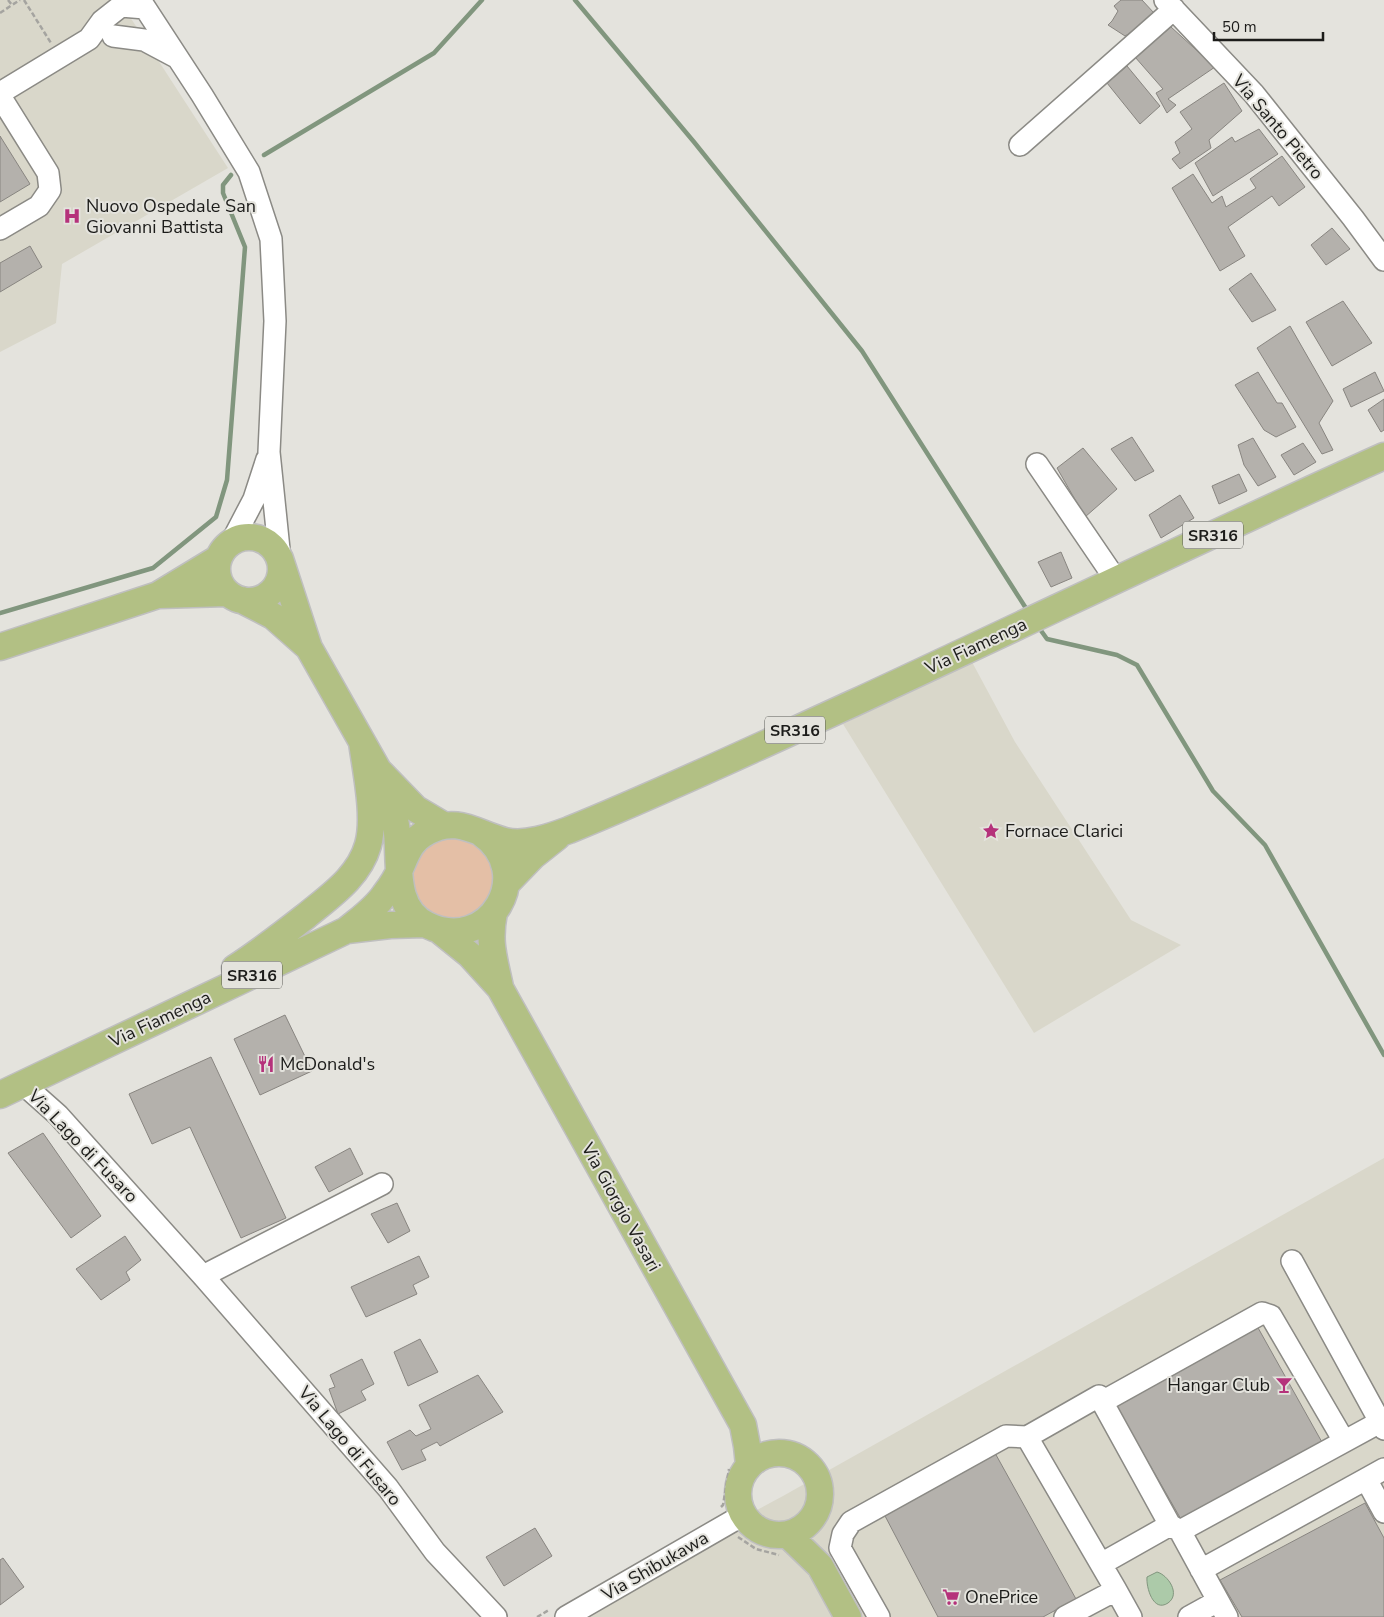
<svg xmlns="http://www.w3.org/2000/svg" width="1384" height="1617" viewBox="0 0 1384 1617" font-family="'Nunito Sans',sans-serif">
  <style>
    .built { fill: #d9d7ca }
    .grass { fill: #e4bfa6 }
    .water { fill: #accaa9; stroke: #81967e }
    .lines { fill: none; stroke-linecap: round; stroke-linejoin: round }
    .stream { stroke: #81967e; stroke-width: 4.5 }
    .building { fill: #b4b1ac; stroke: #888580 }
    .minor-casing { stroke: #8b8a85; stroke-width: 24 }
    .major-casing { stroke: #bfbfbf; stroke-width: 29 }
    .path { stroke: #a5a4a0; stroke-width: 2.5; stroke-dasharray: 5 2.5; stroke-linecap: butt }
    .minor { stroke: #fff; stroke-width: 21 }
    .major { stroke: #b2c084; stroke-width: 26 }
    .labels { text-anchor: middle; stroke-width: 4; stroke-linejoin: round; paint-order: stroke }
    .shield { fill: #e4e3dd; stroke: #585854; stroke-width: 1 }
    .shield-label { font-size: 16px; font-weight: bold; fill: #1c1c1a }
    .street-label { font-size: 18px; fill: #1c1c1a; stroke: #e4e3dd }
    .poi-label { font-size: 18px; fill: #1c1c1a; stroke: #e4e3dd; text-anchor: start }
  </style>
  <rect width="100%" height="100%" fill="#e4e3dd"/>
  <path class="built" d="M0 0H119L228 168 62 264 56 323 0 352Z
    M972 662 1015 742 1131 920 1181 945 1034 1033 843 724Z
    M1384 1158V1617H558L783 1496Z"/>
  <path class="grass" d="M444 834 483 846 497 882 487 906 465 920 429 916 409 885 412 859Z"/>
  <path class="water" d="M1157 1572C1168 1575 1181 1594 1168 1603 1153 1613 1146 1587 1147 1577Z"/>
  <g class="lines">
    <path class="stream" d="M575 0 694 142 862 351 1029 613
      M264 155 434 53 482 0
      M0 613 153 568 216 517 227 480 245 247 223 193V185L231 175
      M1037 625 1047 639 1117 655 1137 665 1213 791 1265 845 1384 1055"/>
  </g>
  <path class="building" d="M1121 0H1142L1154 13 1135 30 1125 36 1108 25 1112 21 1118 11 1114 6Z
    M1171 27 1215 67 1168 99 1176 105 1167 113 1156 93 1163 89 1135 57Z
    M1127 66 1160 106 1140 124 1107 83Z
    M1224 83 1242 111 1209 140 1211 148 1180 169 1172 159 1180 153 1175 142 1192 129 1180 112Z
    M1259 129 1278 154 1213 196 1195 163 1232 137 1235 142Z
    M0 136 30 184 0 202Z
    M1282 156 1305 187 1279 206 1272 196 1228 227 1245 256 1220 271 1172 188 1193 174 1212 203 1222 196 1226 207 1256 188 1250 179Z
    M1332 228 1350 249 1326 265 1311 245Z
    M30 246 42 267 0 292V263Z
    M1251 273 1276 310 1252 322 1229 289Z
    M1343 301 1372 343 1332 366 1306 322Z
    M1290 326 1333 401 1319 423 1333 450 1322 454 1257 348Z
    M1258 372 1277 403H1282L1296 427 1276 437 1264 430 1235 385Z
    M1375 372 1384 391 1351 407 1343 389Z
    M1384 399V430L1381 432 1368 410Z
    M1132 437 1154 471 1135 481 1111 449Z
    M1253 438 1276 477 1258 486 1244 465 1238 445Z
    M1303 443 1316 462 1294 475 1281 455Z
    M1083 448 1117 489 1085 517 1057 468Z
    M1239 474 1247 491 1219 504 1212 486Z
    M1180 495 1194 518 1161 538 1149 515Z
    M1061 552 1072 578 1051 587 1038 562Z
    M285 1015 312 1071 260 1095 234 1039Z
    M211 1057 286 1218 241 1238 190 1127 152 1144 129 1094Z
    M43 1133 101 1216 71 1238 8 1153Z
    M350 1148 363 1174 329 1192 315 1167Z
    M397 1203 410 1231 388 1243 371 1214Z
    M125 1236 141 1260 126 1272 130 1280 101 1300 76 1269Z
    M419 1256 429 1277 413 1285 417 1294 366 1317 351 1287Z
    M1257 1326 1323 1444 1182 1521 1116 1406Z
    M420 1339 438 1372 408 1386 394 1352Z
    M362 1359 374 1384 361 1391 366 1400 338 1414 329 1389 335 1387 330 1375Z
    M478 1375 503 1412 440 1446 437 1442 421 1450 426 1460 402 1470 387 1442 410 1430 416 1436 431 1429 419 1405Z
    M995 1453 1076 1599 1043 1617H938L884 1514Z
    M1365 1503 1384 1538V1617H1242L1220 1580Z
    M535 1528 552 1556 504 1586 486 1557Z
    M3 1558 24 1587 0 1605V1560Z"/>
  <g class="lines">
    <g class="minor-casing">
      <path id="minor" d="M140 0 202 95 249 172 271 239 275 321 269 452 280 559
        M1165 0 1254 94 1353 218 1384 260
        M113 36 144 40 176 57
        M0 93 89 39 102 21 121 6 145 8
        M0 96 48 173 50 190 39 206 0 229
        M1020 145 1174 9
        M1037 464 1116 580
        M231 543 254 499 267 459
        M23 1084 58 1115 203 1276 388 1488 435 1552 496 1617
        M1292 1261 1384 1429
        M203 1276 382 1184
        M1102 1402 1262 1313 1271 1316 1344 1441
        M1027 1437 1099 1396 1170 1525
        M1366 1479 1384 1469
        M1180 1531 1227 1617
        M1101 1564 1170 1525 1180 1531 1380 1422
        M1201 1570 1366 1479 1384 1512
        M1116 1590 1131 1617
        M566 1617 743 1515
        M879 1617 840 1548 843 1534 851 1522 1006 1436 1027 1437 1116 1590 1065 1617
        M1189 1617 1218 1601"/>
    </g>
    <g class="major-casing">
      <path id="major" d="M217 569a32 32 0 1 1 64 0a32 32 0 1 1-64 0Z
        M280 559 309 648 378 770 416 809 443 825
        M159 595 227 593
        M242 600 273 616 308 647
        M0 647 158 595 219 558
        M378 770C384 788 392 806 396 825 402 858 390 907 427 925 489 955 538 873 481 833
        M506 884 533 856 557 837
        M494 912C488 943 494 958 500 987
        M347 930 390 925 425 924
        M439 930 470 955 500 988 743 1425 747 1446 749 1465
        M235 968C260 952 283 934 306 916 330 896 359 877 368 845 376 817 366 772 362 742
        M0 1095 347 930C360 919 375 909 385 894 391 886 397 877 400 869 407 853 411 840 427 832 457 815 477 834 505 841 525 846 550 837 569 830 665 791 760 746 854 703 1031 621 1206 536 1384 456
        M738 1494a41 41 0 1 1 82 0a41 41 0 1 1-82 0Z
        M788 1535 820 1566 848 1617"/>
    </g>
    <path class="path" d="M8 0 12 5 20 0
      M24 0 51 43
      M0 13 12 5
      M721 1507 723 1505 729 1469
      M738 1537 756 1549 779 1555
      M537 1617 549 1610"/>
    <use href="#minor" class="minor"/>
    <use href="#major" class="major"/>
  </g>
  <defs>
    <g id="hospital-bare" transform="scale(1.35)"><path d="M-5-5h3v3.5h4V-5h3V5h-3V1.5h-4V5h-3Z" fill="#b5327b" stroke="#e4e3dd" stroke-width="2.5" paint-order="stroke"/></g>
    <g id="sight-bare" transform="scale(1.35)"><path d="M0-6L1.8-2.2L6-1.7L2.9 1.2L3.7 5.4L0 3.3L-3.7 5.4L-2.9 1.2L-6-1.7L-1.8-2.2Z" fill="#b5327b" stroke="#e4e3dd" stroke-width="2.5" paint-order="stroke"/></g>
    <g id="restaurant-bare" transform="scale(1.35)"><path d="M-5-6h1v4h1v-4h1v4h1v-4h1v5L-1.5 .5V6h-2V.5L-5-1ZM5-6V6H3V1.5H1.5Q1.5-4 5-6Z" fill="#b5327b" stroke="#e4e3dd" stroke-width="2.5" paint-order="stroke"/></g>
    <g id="bar-bare" transform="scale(1.35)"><path d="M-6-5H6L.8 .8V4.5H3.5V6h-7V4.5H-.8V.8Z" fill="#b5327b" stroke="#e4e3dd" stroke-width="2.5" paint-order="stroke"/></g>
    <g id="supermarket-bare" transform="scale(1.35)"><path d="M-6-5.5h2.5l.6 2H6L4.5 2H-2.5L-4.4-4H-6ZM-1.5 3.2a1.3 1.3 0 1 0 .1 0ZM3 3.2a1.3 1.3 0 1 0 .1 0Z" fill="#b5327b" stroke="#e4e3dd" stroke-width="2.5" paint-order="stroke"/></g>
  </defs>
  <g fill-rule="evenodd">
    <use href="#hospital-bare" x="72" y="216"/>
    <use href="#sight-bare" x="991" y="831"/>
    <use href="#restaurant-bare" x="266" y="1064"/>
    <use href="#bar-bare" x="1284" y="1385"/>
    <use href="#supermarket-bare" x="951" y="1597"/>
  </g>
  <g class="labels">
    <g class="shield">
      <rect x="1183" y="521.5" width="60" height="27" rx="4"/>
      <rect x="765" y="716.5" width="60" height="27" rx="4"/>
      <rect x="222" y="961.5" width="60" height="27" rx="4"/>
    </g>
    <g class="shield-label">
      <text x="1213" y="541">SR316</text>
      <text x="795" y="736">SR316</text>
      <text x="252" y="981">SR316</text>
    </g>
    <g class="street-label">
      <text transform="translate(1278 127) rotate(50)" y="6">Via Santo Pietro</text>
      <text transform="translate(976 646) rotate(-25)" y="6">Via Fiamenga</text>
      <text transform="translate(160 1019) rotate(-25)" y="6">Via Fiamenga</text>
      <text transform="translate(83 1146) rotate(46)" y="6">Via Lago di Fusaro</text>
      <text transform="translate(621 1207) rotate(61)" y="6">Via Giorgio Vasari</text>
      <text transform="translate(350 1446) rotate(50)" y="6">Via Lago di Fusaro</text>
      <text transform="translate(655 1566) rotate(-30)" y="6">Via Shibukawa</text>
    </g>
    <g class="poi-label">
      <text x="86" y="212">Nuovo Ospedale San<tspan x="86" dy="21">Giovanni Battista</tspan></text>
      <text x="1005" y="837">Fornace Clarici</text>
      <text x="280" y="1070">McDonald's</text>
      <text x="1270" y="1391" text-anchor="end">Hangar Club</text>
      <text x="965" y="1603">OnePrice</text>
    </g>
  </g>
  <path d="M1214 32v8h109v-8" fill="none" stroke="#1c1c1a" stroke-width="2.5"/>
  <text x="1222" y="32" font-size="15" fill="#1c1c1a" stroke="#e4e3dd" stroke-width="4" paint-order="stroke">50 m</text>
</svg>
